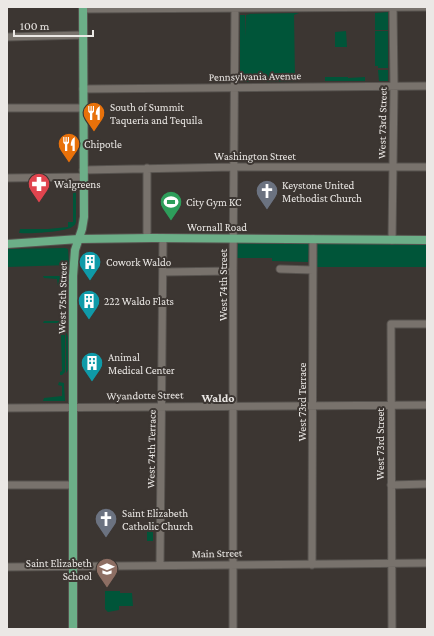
<svg xmlns="http://www.w3.org/2000/svg" width="434" height="636" viewBox="0 0 434 636" font-family="'Crimson Pro',serif">
  <style>
    .green { fill: #005539 }
    .lines { fill: none; stroke-linecap: round; stroke-linejoin: round }
    .minor-casing { stroke: #57534f; stroke-width: 9 }
    .major-casing { stroke: #57534f; stroke-width: 10 }
    .minor { stroke: #78726c; stroke-width: 7 }
    .major { stroke: #6caf88; stroke-width: 8 }
    .labels { text-anchor: middle; stroke-width: 4; stroke-linejoin: round; paint-order: stroke }
    .street-label { font-size: 11px; fill: #ebe8e5; stroke: #3c3632 }
    .poi-label { font-size: 11px; fill: #ebe8e5; stroke: #3c3632; text-anchor: start }
    .neighbourhood-label { font-size: 12px; font-weight: bold; fill: #ebe8e5; stroke: #3c3632 }
  </style>
  <rect width="100%" height="100%" fill="#3c3632"/>
  <path class="green" d="M388 12V30H375V13Z
    M299 13 294 15 295 79H300V81L240 82V15H245L246 37V15L250 14H244Z
    M346 31 347 47H335V32Z
    M375 31H388V68H378V66H375Z
    M378 70H388V81H379Z
    M325 77H348V78L365 77V81H325Z
    M68 183H76V222C75 225 75 225 72 227 65 232 29 234 19 233L20 229H48L68 227V222H73V186L68 185Z
    M238 243 308 244 309 246 308 262 272 261V258H236Z
    M318 244H427V267H315L316 245Z
    M65 248 68 249 69 265 7 267V249Z
    M43 276H66L62 323H43L44 321H62V287L58 286 57 279 44 278Z
    M66 332 68 337V370L66 373Z
    M61 335H65V372L62 375H60V372L62 371Z
    M59 382 64 383V384L65 401H43L44 398 62 396V386L58 385Z
    M147 522H153V541H147Z
    M105 591H120V593H132L133 606H119V610L108 612 105 609Z"/>
  <g class="lines">
    <g class="minor-casing">
      <path id="minor" d="M83 9 427 7
        M7 37 83 35
        M83 89 427 86
        M7 108H83
        M83 170 234 167H427
        M7 178 83 177
        M147 238V168
        M392 240 394 86 393 7
        M280 269 313 270
        M163 272 233 271
        M7 408 427 405
        M7 485H73
        M391 485 427 484
        M160 565 163 238
        M312 565 313 239
        M7 567 427 563
        M233 629V271L235 7
        M392 629 391 324H427"/>
    </g>
    <g class="major-casing">
      <path id="major" d="M7 244 79 239 153 238 427 240
        M73 629V276L75 250 82 229 84 217 83 7"/>
    </g>
    <use href="#minor" class="minor"/>
    <use href="#major" class="major"/>
  </g>
  <defs>
    <g id="restaurant-pin" transform="scale(1.15)"><path d="M0 17L-7.5 6A9.5 9.5 0 1 1 7.5 6Z" fill="#e8710a" stroke="#3c3632"/><path d="M-5-6h1v4h1v-4h1v4h1v-4h1v5L-1.5 .5V6h-2V.5L-5-1ZM5-6V6H3V1.5H1.5Q1.5-4 5-6Z" fill="#fff"/></g>
    <g id="pharmacy-pin" transform="scale(1.15)"><path d="M0 17L-7.5 6A9.5 9.5 0 1 1 7.5 6Z" fill="#e0444e" stroke="#3c3632"/><path d="M-2-6h4v4h4v4h-4v4h-4v-4h-4v-4h4Z" fill="#fff"/></g>
    <g id="church-pin" transform="scale(1.15)"><path d="M0 17L-7.5 6A9.5 9.5 0 1 1 7.5 6Z" fill="#6b7280" stroke="#3c3632"/><path d="M-1.2-6h2.4v3.5h3.3v2.4h-3.3V6h-2.4V-.1h-3.3v-2.4h3.3Z" fill="#fff"/></g>
    <g id="stadium-pin" transform="scale(1.15)"><path d="M0 17L-7.5 6A9.5 9.5 0 1 1 7.5 6Z" fill="#2e9e5b" stroke="#3c3632"/><path d="M0-5a6.5 5 0 1 0 0 10a6.5 5 0 1 0 0-10ZM-3.5-1.8h7v3.6h-7Z" fill="#fff"/></g>
    <g id="building-pin" transform="scale(1.15)"><path d="M0 17L-7.5 6A9.5 9.5 0 1 1 7.5 6Z" fill="#0f9aa8" stroke="#3c3632"/><path d="M-4-6H4V6H1V3H-1V6H-4ZM-2.5-4.3h1.7v1.8h-1.7ZM.8-4.3h1.7v1.8H.8ZM-2.5-1h1.7V.8h-1.7ZM.8-1h1.7V.8H.8Z" fill="#fff"/></g>
    <g id="school-pin" transform="scale(1.15)"><path d="M0 17L-7.5 6A9.5 9.5 0 1 1 7.5 6Z" fill="#8d6e63" stroke="#3c3632"/><path d="M0-5L7-2L0 1L-7-2ZM-4 1L0 2.5L4 1V4Q0 6-4 4Z" fill="#fff"/></g>
  </defs>
  <g fill-rule="evenodd">
    <use href="#restaurant-pin" x="94" y="113"/>
    <use href="#restaurant-pin" x="69" y="144"/>
    <use href="#pharmacy-pin" x="39" y="184"/>
    <use href="#church-pin" x="267" y="191"/>
    <use href="#stadium-pin" x="171" y="202"/>
    <use href="#building-pin" x="90" y="262"/>
    <use href="#building-pin" x="89" y="301"/>
    <use href="#building-pin" x="92" y="363"/>
    <use href="#church-pin" x="106" y="519"/>
    <use href="#school-pin" x="107" y="569"/>
  </g>
  <g class="labels">
    <g class="street-label">
      <text transform="translate(255 76) rotate(-1)" y="4">Pennsylvania Avenue</text>
      <text transform="translate(382 123) rotate(-89)" y="4">West 73rd Street</text>
      <text x="255" y="160">Washington Street</text>
      <text x="217" y="231">Wornall Road</text>
      <text transform="translate(223 285) rotate(-90)" y="4">West 74th Street</text>
      <text transform="translate(62 298) rotate(-89)" y="4">West 75th Street</text>
      <text transform="translate(145 395) rotate(-1)" y="4">Wyandotte Street</text>
      <text transform="translate(302 402) rotate(-90)" y="4">West 73rd Terrace</text>
      <text transform="translate(380 444) rotate(-90)" y="4">West 73rd Street</text>
      <text transform="translate(151 449) rotate(-89)" y="4">West 74th Terrace</text>
      <text transform="translate(217 553) rotate(-1)" y="4">Main Street</text>
    </g>
    <g class="poi-label">
      <text x="110" y="111">South of Summit<tspan x="110" dy="13">Taqueria and Tequila</tspan></text>
      <text x="84" y="148">Chipotle</text>
      <text x="54" y="188">Walgreens</text>
      <text x="282" y="189">Keystone United<tspan x="282" dy="13">Methodist Church</tspan></text>
      <text x="186" y="206">City Gym KC</text>
      <text x="106" y="266">Cowork Waldo</text>
      <text x="104" y="305">222 Waldo Flats</text>
      <text x="108" y="361">Animal<tspan x="108" dy="13">Medical Center</tspan></text>
      <text x="122" y="517">Saint Elizabeth<tspan x="122" dy="13">Catholic Church</tspan></text>
      <text x="92" y="567" text-anchor="end">Saint Elizabeth<tspan x="92" dy="13">School</tspan></text>
    </g>
    <g class="neighbourhood-label">
      <text x="218" y="402">Waldo</text>
    </g>
  </g>
  <rect width="434" height="636" fill="none" stroke="#ebe8e5" stroke-width="16"/>
  <path d="M14 30v6h79v-6" fill="none" stroke="#ebe8e5" stroke-width="2"/>
  <text x="20" y="30" font-size="12" fill="#ebe8e5" stroke="#3c3632" stroke-width="3" paint-order="stroke">100 m</text>
</svg>
